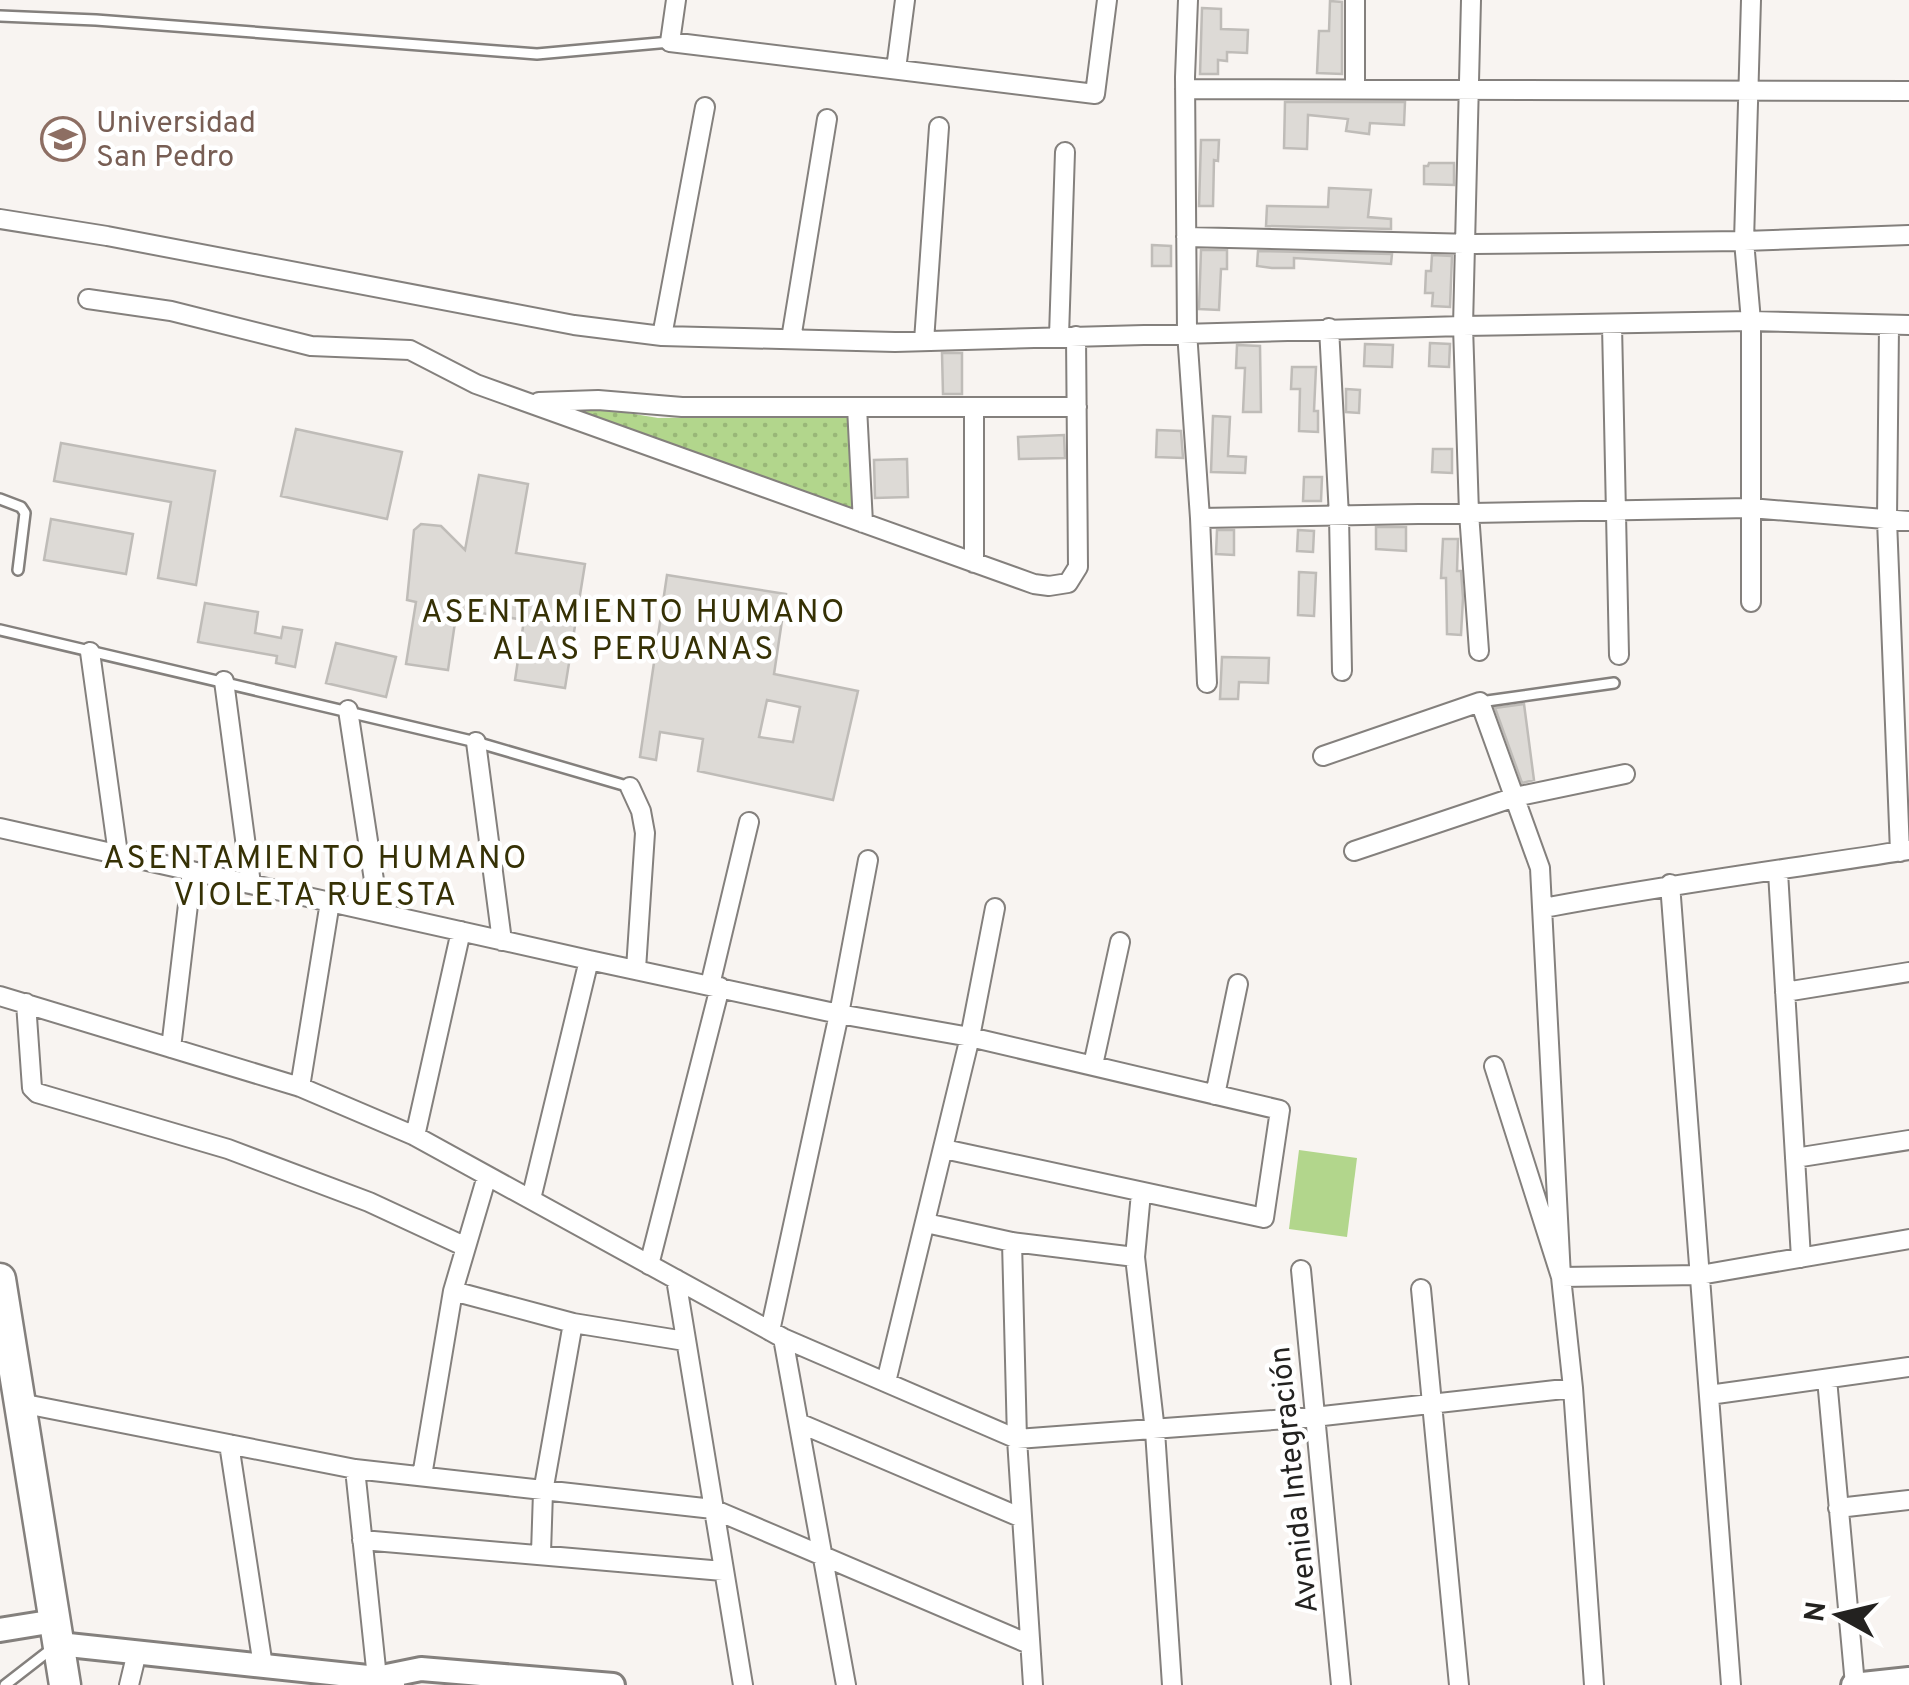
<svg xmlns="http://www.w3.org/2000/svg" width="1909" height="1685" viewBox="0 0 1909 1685" font-family="Overpass,sans-serif">
  <style>
    .grass { fill: url(#grass-dots) }
    .garden { fill: #b2d68c }
    .building { fill: #dddad6; stroke: #bfbcb8; stroke-width: 2.5; fill-rule: evenodd }
    .lines { fill: none; stroke-linecap: round; stroke-linejoin: round }
    .service-casing { stroke: #84807d; stroke-width: 14 }
    .minor-casing { stroke: #84807d; stroke-width: 22 }
    .tertiary-casing { stroke: #84807d; stroke-width: 28 }
    .trunk-casing { stroke: #84807d; stroke-width: 35 }
    .service { stroke: #fff; stroke-width: 9 }
    .minor { stroke: #fff; stroke-width: 18 }
    .tertiary { stroke: #fff; stroke-width: 22 }
    .trunk { stroke: #fff; stroke-width: 30 }
    .labels { text-anchor: middle; stroke-width: 9; stroke-linejoin: round; paint-order: stroke }
    .education-label { font-size: 30px; fill: #785e54; stroke: #fff; text-anchor: start }
    .street-label { font-size: 30px; fill: #232220; stroke: #fff }
    .neighbourhood-label { font-size: 32px; letter-spacing: 2.5px; fill: #363105; stroke: #fff }
  </style>
  <defs>
    <pattern id="grass-dots" width="8" height="8" patternUnits="userSpaceOnUse" patternTransform="scale(2.5)"><rect width="8" height="8" fill="#b2d68c"/><path d="M2 2h.1M6 6h.1" fill="none" stroke="#99b778" stroke-width="1.8" stroke-linecap="round"/></pattern>
  </defs>
  <rect width="100%" height="100%" fill="#f8f4f1"/>
  <path class="grass" d="M581 405 658 418 851 415 856 511 581 411Z"/>
  <path class="garden" d="M1299 1150 1357 1158 1347 1237 1289 1229Z"/>
  <path class="building" d="M1330 1 1342 2V74L1317 73 1319 31H1329Z
    M1202 8 1221 9V29L1248 30 1247 53 1227 52V61L1218 60V74H1200Z
    M1285 102H1405L1404 125 1370 123 1369 134 1346 131 1348 119 1308 115 1307 149 1284 148Z
    M1201 140H1219L1218 161 1214 160 1213 206H1199Z
    M1429 163H1454V185L1424 184V166H1428Z
    M1329 188 1371 190 1368 217 1391 219V229L1266 226 1267 206 1328 207Z
    M1152 245 1171 246V266H1152Z
    M1201 250H1227V269H1221L1219 310 1199 309Z
    M1258 251 1392 254 1391 264 1294 258V268H1272L1257 266Z
    M1432 255 1452 256 1450 307 1432 306 1433 293H1425L1426 271H1431Z
    M1430 343 1450 344 1449 367 1429 366Z
    M1365 344 1393 345 1392 367 1364 366Z
    M1237 345 1260 346 1261 412H1243L1245 368H1236Z
    M942 353H962V394H943Z
    M1292 367H1316L1314 411H1318V432L1299 431 1300 389H1291Z
    M1346 389 1360 390 1359 413 1346 412Z
    M1213 416 1230 417 1228 456 1246 457 1245 473 1211 472Z
    M296 429 402 452 387 519 281 496Z
    M1157 430 1181 431 1183 458 1156 457Z
    M1064 435 1065 458 1019 459 1018 437Z
    M61 443 215 471 196 585 158 578 171 502 54 481Z
    M1433 449H1452V473L1432 472Z
    M907 459 908 497 875 498 874 460Z
    M479 475 528 484 516 553 585 564 565 688 515 680 524 620 457 609 448 670 406 664 416 602 407 600 414 530 421 524 441 526 465 550Z
    M1304 477H1322L1321 501H1303Z
    M51 519 133 534 126 574 44 560Z
    M1376 527H1406V551L1376 549Z
    M1217 530H1234V555L1216 554Z
    M1298 530 1314 531 1313 552 1297 551Z
    M1443 539H1458L1457 571H1461L1463 598 1461 635 1447 634 1446 578H1441Z
    M1299 572 1316 573 1314 616 1298 615Z
    M667 575 786 594 774 674 858 691 833 800 698 771 703 739 660 732 656 760 640 757ZM767 700 800 707 793 742 759 737Z
    M205 603 258 612 255 633 281 638 283 627 302 630 295 667 276 663 277 656 198 642Z
    M336 643 396 657 386 697 326 683Z
    M1222 657 1269 658 1268 683 1239 682 1238 699H1220Z
    M1524 704 1534 780 1522 783 1495 708Z"/>
  <g class="lines">
    <g class="service-casing">
      <path id="service" d="M0 16 96 20 537 54 670 42
        M0 499 21 507 25 513 18 570
        M0 630 476 742 630 787
        M1480 702 1614 683
        M5 1685 54 1647"/>
    </g>
    <g class="minor-casing">
      <path id="minor" d="M676 0 670 42 1095 94 1107 0
        M1188 0 1185 77 1187 332 1200 518 1207 683
        M1471 0 1463 326 1469 513 1479 651
        M1751 0 1744 241 1751 321V602
        M896 69 905 0
        M1185 89 1909 91
        M1355 89V0
        M0 219 107 236 574 325 662 336 895 342 1463 326 1751 321 1909 325
        M1186 237 1474 244 1744 241 1909 235
        M88 299 171 311 311 346 410 350 476 384 1034 584 1049 586 1068 583 1078 567 1076 336
        M1612 325 1619 655
        M1889 325 1887 520 1900 852
        M1329 328 1339 516 1342 671
        M662 336 705 107
        M1059 336 1065 152
        M791 339 827 119
        M924 341 939 127
        M539 402 598 400 682 407H1077
        M857 407 863 523
        M1200 518 1750 508 1909 521
        M974 563V408
        M90 652 118 854
        M224 681 251 884
        M348 710 379 913
        M476 742 502 941
        M1323 756 1480 702 1540 868 1561 1277 1573 1388 1594 1685
        M630 787 641 811 645 833 636 969
        M0 828 589 960 839 1014 970 1037 1280 1110 1264 1218 944 1149
        M1354 851 1515 797 1625 774
        M1778 872 1801 1258
        M1670 884 1731 1685
        M1544 908C1665 885 1787 869 1909 850
        M710 985 749 822
        M1785 992 1909 972
        M0 996 300 1087 415 1136 783 1338 1017 1439 1314 1417 1573 1388
        M26 1003 32 1088 37 1093 228 1149 369 1202 466 1247
        M171 1048 192 871
        M1093 1065 1120 942
        M1494 1066 1561 1277 1700 1275 1909 1239
        M300 1087 330 902
        M1215 1095 1238 984
        M415 1136 461 931
        M1795 1158 1909 1140
        M1141 1193 1135 1257 1155 1431 1172 1685
        M531 1199 589 960
        M926 1223 1012 1242 1135 1257
        M1012 1242 1017 1439 1033 1685
        M649 1265 720 987
        M1301 1270 1341 1685
        M676 1279 743 1685
        M1421 1289 1459 1685
        M453 1291 573 1323 685 1341
        M770 1331 839 1014 868 860
        M783 1338 846 1685
        M1827 1379 1855 1685
        M886 1382 970 1037 995 908
        M1709 1395 1909 1367
        M20 1403 355 1469 713 1509 1029 1644
        M799 1423 1022 1518
        M229 1444 263 1666
        M355 1469 377 1678
        M422 1476 453 1291 487 1176
        M1838 1508 1909 1500
        M362 1540 723 1571
        M541 1553 543 1492 573 1323
        M129 1685 137 1652"/>
    </g>
    <g class="tertiary-casing">
      <path id="tertiary" d="M0 1630 55 1621
        M59 1644 377 1678 393 1685
        M377 1678 421 1669 613 1685
        M1853 1685 1909 1679"/>
    </g>
    <g class="trunk-casing">
      <path id="trunk" d="M0 1279 65 1685"/>
    </g>
    <use href="#service" class="service"/>
    <use href="#minor" class="minor"/>
    <use href="#tertiary" class="tertiary"/>
    <use href="#trunk" class="trunk"/>
  </g>
  <defs>
    <g id="university-ring" transform="scale(2.25)"><circle r="9.5" fill="#fff" stroke="#8d6e63" stroke-width="1.5"/><path d="M0-5L7-2L0 1L-7-2ZM-4 1L0 2.5L4 1V4Q0 6-4 4Z" fill="#8d6e63"/></g>
  </defs>
  <g fill-rule="evenodd">
    <use href="#university-ring" x="63" y="139"/>
  </g>
  <g class="labels">
    <g class="education-label">
      <text x="96" y="132">Universidad<tspan x="96" dy="34">San Pedro</tspan></text>
    </g>
    <g class="street-label">
      <text transform="translate(1293 1480) rotate(-96)" y="10">Avenida Integración</text>
    </g>
    <g class="neighbourhood-label">
      <text x="634" y="622">ASENTAMIENTO HUMANO<tspan x="634" dy="37">ALAS PERUANAS</tspan></text>
      <text x="316" y="868">ASENTAMIENTO HUMANO<tspan x="316" dy="37">VIOLETA RUESTA</tspan></text>
    </g>
  </g>
  <g transform="translate(1839 1615) rotate(278)" stroke="#ffffff" stroke-width="8" paint-order="stroke">
  <path d="M0-8L18 38L0 25L-18 38Z" fill="#232220"/>
  <text y="-15" font-size="28" font-weight="bold" text-anchor="middle" fill="#232220">N</text>
  </g>
</svg>
